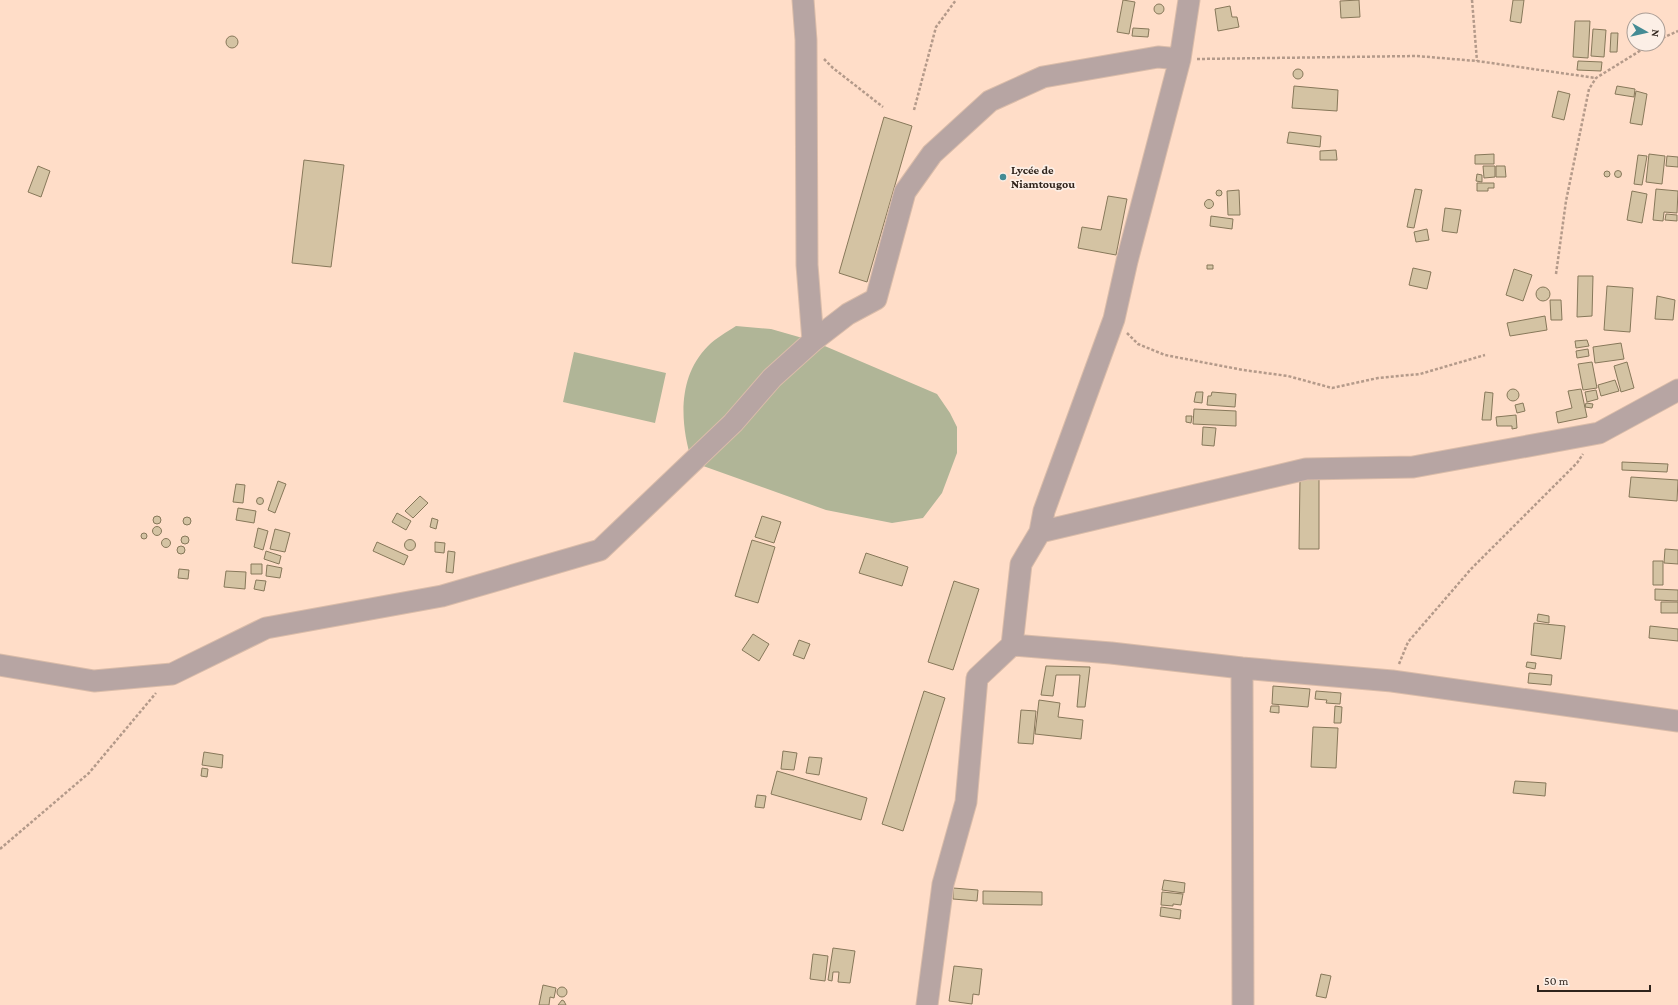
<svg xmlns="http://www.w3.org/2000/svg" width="1678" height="1005" viewBox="0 0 1678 1005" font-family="'Crimson Pro',serif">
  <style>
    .green { fill: #b0b597 }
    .building { fill: #d4c3a3; stroke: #87785a }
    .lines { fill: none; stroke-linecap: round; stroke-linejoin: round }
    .minor-casing { stroke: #dabca9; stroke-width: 23 }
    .path { stroke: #b49a8a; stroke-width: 2.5; stroke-dasharray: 3 2; stroke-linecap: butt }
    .minor { stroke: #b7a5a3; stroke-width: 21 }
    .poi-dot { fill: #448b94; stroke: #fcefe6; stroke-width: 1.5 }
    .labels { text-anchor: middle; stroke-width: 3.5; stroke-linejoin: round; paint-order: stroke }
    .poi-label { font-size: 12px; font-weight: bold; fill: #2f231b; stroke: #fcefe6; text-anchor: start }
  </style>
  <rect width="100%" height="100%" fill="#ffddc8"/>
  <path class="green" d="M736 326 771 329 813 341 937 394 950 413 957 427V453L942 493 923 518 892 523 826 510 692 462C680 424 677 377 708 346 716 338 727 332 736 326Z
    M574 352 666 373 655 423 563 402Z"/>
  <path class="building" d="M1123 0 1135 2 1129 34 1117 32Z
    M1359 0 1360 17 1341 18 1340 1Z
    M1513 0H1524L1521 23 1510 21Z
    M1154 9a5 5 0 1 1 10 0a5 5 0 1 1-10 0Z
    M1230 6 1232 17H1237L1239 27 1218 31 1215 9Z
    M1575 21H1590L1588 58 1573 57Z
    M1133 28 1149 29 1148 37 1132 36Z
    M1593 29 1606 30 1604 57 1591 56Z
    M1611 33H1618L1617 52H1610Z
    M226 42a6 6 0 1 1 12 0a6 6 0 1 1-12 0Z
    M1578 61 1602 62 1601 71 1577 70Z
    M1293 74a5 5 0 1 1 10 0a5 5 0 1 1-10 0Z
    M1294 86 1338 90 1337 111 1292 108Z
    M1617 86 1635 89 1634 97 1615 94Z
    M1558 91 1570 94 1564 120 1552 117Z
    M1636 91 1647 94 1642 125 1630 123Z
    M884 117 912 126 867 282 839 273Z
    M1289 132 1321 136 1320 147 1287 143Z
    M1336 150 1337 160H1320V151Z
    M1494 154V164H1475V155Z
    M1649 154 1665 156 1662 184 1646 182Z
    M1638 155 1647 156 1642 185 1634 184Z
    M1667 156 1678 157V167L1666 166Z
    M304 160 344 165 331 267 292 263Z
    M38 166 50 171 41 197 28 192Z
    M1483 166H1495V177L1484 178Z
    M1496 166H1505L1506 177H1496Z
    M1614.5 174a3.5 3.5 0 1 1 7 0a3.5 3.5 0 1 1-7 0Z
    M1604 174a3 3 0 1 1 6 0a3 3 0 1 1-6 0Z
    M1477 174 1482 175V182L1476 181Z
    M1477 183H1494V188H1488V191H1477Z
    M1415 189 1422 190 1414 228 1407 227Z
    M1656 189 1678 191 1677 213 1664 212 1663 221 1653 220Z
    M1216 193a3 3 0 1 1 6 0a3 3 0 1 1-6 0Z
    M1239 190 1240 215H1228L1227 191Z
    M1632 191 1647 194 1642 223 1627 220Z
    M1108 196 1127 199 1116 255 1078 248 1082 227 1101 230Z
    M1204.5 204a4.5 4.5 0 1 1 9 0a4.5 4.5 0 1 1-9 0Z
    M1445 208 1461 210 1457 233 1442 231Z
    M1666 214 1677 215V221L1665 220Z
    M1211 216 1233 219 1232 229 1210 226Z
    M1427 229 1429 240 1416 242 1414 232Z
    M1207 265H1213V269H1207Z
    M1413 268 1431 272 1427 289 1409 285Z
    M1514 269 1532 275 1523 301 1506 295Z
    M1578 276H1593L1592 316 1577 317Z
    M1607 286 1633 288 1630 332 1604 330Z
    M1536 294a7 7 0 1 1 14 0a7 7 0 1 1-14 0Z
    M1657 296 1675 300 1673 320 1655 319Z
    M1550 300H1561L1562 320H1551Z
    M1545 316 1547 330 1510 336 1507 323Z
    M1587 340 1589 346 1576 348 1575 341Z
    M1621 343 1624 359 1595 363 1593 347Z
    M1588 349 1589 356 1577 358 1576 351Z
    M1592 362 1597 388 1583 390 1578 364Z
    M1627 362 1634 388 1621 392 1614 366Z
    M1615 380 1619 391 1601 396 1598 385Z
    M1507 395a6 6 0 1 1 12 0a6 6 0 1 1-12 0Z
    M1581 389 1587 417 1558 423 1556 412 1572 408 1568 391Z
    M1596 390 1598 399 1587 402 1585 392Z
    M1196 392H1203L1202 403 1194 402Z
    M1212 392 1236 394 1235 407 1207 405 1208 396H1211Z
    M1485 392 1493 393 1491 420H1482Z
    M1523 403 1525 411 1517 413 1515 405Z
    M1586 403 1593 404 1592 408 1585 407Z
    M1194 409 1236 411V426L1193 424Z
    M1516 415 1517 428 1512 429V426H1497L1496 417Z
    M1186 416H1192L1191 423 1186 422Z
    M1203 427 1216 428 1214 446 1202 445Z
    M1622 462 1668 464 1667 472 1622 470Z
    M1631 477 1678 480 1677 501 1629 497Z
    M1300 479H1319V549H1299Z
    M278 481 286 484 275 513 268 510Z
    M236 484 245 485 243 503 233 502Z
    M420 496 428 503 413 518 405 511Z
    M256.5 501a3.5 3.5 0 1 1 7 0a3.5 3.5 0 1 1-7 0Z
    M238 508 256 511 254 523 236 520Z
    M397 513 411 521 406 530 392 522Z
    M762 516 781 522 774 543 755 537Z
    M153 520a4 4 0 1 1 8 0a4 4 0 1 1-8 0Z
    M183 521a4 4 0 1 1 8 0a4 4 0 1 1-8 0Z
    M432 518 438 520 436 529 430 527Z
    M152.5 531a4.5 4.5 0 1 1 9 0a4.5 4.5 0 1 1-9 0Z
    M258 528 268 531 263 550 254 547Z
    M275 529 290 533 285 552 270 549Z
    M141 536a3 3 0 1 1 6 0a3 3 0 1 1-6 0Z
    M181 540a4 4 0 1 1 8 0a4 4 0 1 1-8 0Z
    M161.5 543a4.5 4.5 0 1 1 9 0a4.5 4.5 0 1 1-9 0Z
    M404.5 545a5.5 5.5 0 1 1 11 0a5.5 5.5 0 1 1-11 0Z
    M752 540 775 547 758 603 735 596Z
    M377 542 408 556 404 565 373 551Z
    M435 542 445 543 444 553 435 552Z
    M177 550a4 4 0 1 1 8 0a4 4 0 1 1-8 0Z
    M1665 549 1678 550V564L1664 563Z
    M266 551 281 556 279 564 264 559Z
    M448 551 455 552 453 573 446 572Z
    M866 553 908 567 902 586 859 573Z
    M1653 561H1663V585H1653Z
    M251 564H262V574H251Z
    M267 565 282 568 280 578 266 576Z
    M179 569 189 570 188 579 178 578Z
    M226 571 246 572 245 589 224 587Z
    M256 580 266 581 264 591 254 589Z
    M954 581 979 589 953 670 928 662Z
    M1655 589 1678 590V601L1655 600Z
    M1661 602H1678V613H1661Z
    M1538 614 1549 616V623L1537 621Z
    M1534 623 1565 626 1561 659 1531 655Z
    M1650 626 1678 629V641L1649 638Z
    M753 634 769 644 759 661 742 650Z
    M799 640 810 644 804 659 793 655Z
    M1527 662 1536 663 1535 669 1526 667Z
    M1046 666 1090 667 1085 707H1077L1080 675H1056L1053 696 1041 695Z
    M1529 673 1552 675 1551 685 1528 683Z
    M1273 686 1310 689 1308 707 1272 704Z
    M924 691 945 698 903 831 882 824Z
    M1316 691 1341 693 1340 704 1326 703 1327 700 1315 699Z
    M1039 700 1060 703 1058 717 1083 720 1081 739 1035 734Z
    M1271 706H1279V713L1270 712Z
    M1335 706 1342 707 1341 723H1334Z
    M1021 710 1036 711 1033 744 1018 743Z
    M1313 727 1338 728 1336 768 1311 767Z
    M783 751 797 753 794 770 781 769Z
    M204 752 223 755 222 768 202 765Z
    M809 757 822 758 819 775 806 773Z
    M202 768 208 769 207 777 201 776Z
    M777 771 867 798 861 820 771 794Z
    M1515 781 1546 783 1545 796 1513 793Z
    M757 795 766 796 764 808 755 807Z
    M1164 880 1185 883 1184 893 1162 890Z
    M953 888 978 890 977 901 953 899Z
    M983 891 1042 892V905L983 904Z
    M1162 892 1183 894 1181 905 1173 904V906L1161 905Z
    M1161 907 1181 910 1180 919 1160 916Z
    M833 948 855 951 850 983 838 982 839 972H833L832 981 828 980Z
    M813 954 828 956 825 981 810 979Z
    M954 966 982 969 979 995 973 994 972 1004 949 1001Z
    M1321 974 1331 976 1326 998 1316 996Z
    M543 985 556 988 554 998 550 997 549 1005H539Z
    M557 992a5 5 0 1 1 10 0a5 5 0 1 1-10 0Z
    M562 1000 564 1001 566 1005H558Z"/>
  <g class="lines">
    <g class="minor-casing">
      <path id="minor" d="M803 0 806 40 807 265 813 341
        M1040 532 1306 469 1413 467 1599 433 1678 390
        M1012 645 1021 564 1040 532 1044 511 1114 319 1127 261 1180 59 1189 0
        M0 665 94 681 172 674 266 628 442 596 600 550 733 423 772 378 813 341 848 314 876 299 905 192 932 154 990 101 1043 77 1158 57 1180 59
        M1242 668 1243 1005
        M927 1005 943 884 966 802 977 678 1012 645 1111 653 1242 668 1392 681 1678 721"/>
    </g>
    <path class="path" d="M1472 0 1477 61
      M1658 40 1678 31
      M824 59 833 68 883 107
      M1197 59 1417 56 1477 61 1596 78
      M914 110 936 27 956 0
      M1556 274 1566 201 1589 89 1596 78 1651 44
      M1127 333 1138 344 1165 355 1243 370 1288 376 1332 388 1378 378 1420 374 1485 355
      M1399 664 1408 642 1471 569 1577 463 1583 454
      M0 849 89 773 156 693"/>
    <use href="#minor" class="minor"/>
  </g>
  <circle class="poi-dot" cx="1003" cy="177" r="4"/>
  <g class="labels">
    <g class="poi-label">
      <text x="1011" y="174">Lycée de<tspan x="1011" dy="14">Niamtougou</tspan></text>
    </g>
  </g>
  <g transform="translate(1646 32) rotate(98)"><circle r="19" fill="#fcefe6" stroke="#aa9d95"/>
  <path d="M0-3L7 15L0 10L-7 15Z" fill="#448b94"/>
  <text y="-6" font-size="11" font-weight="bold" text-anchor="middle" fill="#2f231b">N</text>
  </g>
  <path d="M1538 985v6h112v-6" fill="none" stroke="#2f231b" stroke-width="2"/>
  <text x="1544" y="985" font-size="12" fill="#2f231b" stroke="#fcefe6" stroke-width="3" paint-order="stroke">50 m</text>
</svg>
